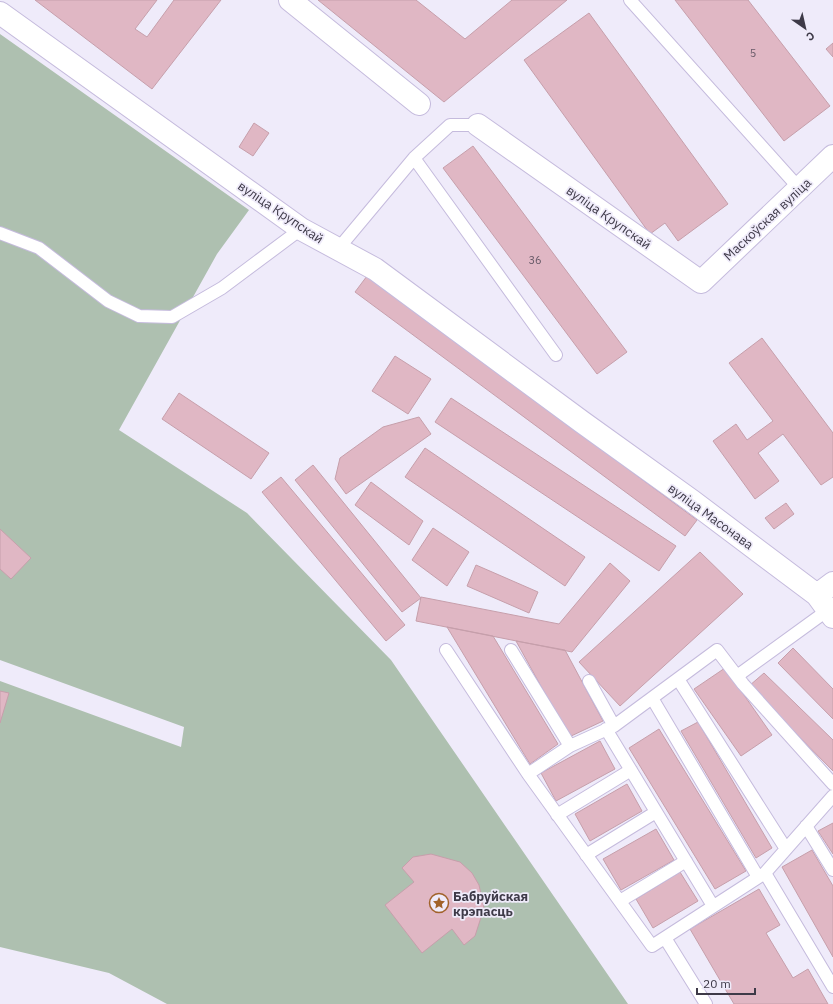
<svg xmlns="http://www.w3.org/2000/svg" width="833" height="1004" viewBox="0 0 833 1004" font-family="'IBM Plex Sans',sans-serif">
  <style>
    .green { fill: #aec0b0 }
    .building { fill: #e0b7c4; stroke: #c69fab }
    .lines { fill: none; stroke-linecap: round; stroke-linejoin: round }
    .lane-casing { stroke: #c5bbdd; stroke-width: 14 }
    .street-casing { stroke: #c5bbdd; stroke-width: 24 }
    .lane { stroke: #fff; stroke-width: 12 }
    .street { stroke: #fff; stroke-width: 22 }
    .labels { text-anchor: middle; stroke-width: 3.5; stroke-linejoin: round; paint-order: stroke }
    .number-label { font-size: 11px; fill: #665967 }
    .street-label { font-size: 13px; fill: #3e3a48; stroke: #efebfa }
    .poi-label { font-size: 13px; font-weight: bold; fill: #3e3a48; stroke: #efebfa; text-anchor: start }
  </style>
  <rect width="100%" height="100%" fill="#efebfa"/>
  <path class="green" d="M0 34 249 210 217 254 119 430 247 513 391 660 628 1004H167L109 973 0 947V681L181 747 184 727 0 660Z"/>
  <path class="building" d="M35 0H157L135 29 147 37 174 0H221L152 89Z
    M318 0H416L465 39 512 0H567L444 102Z
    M675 0H748L830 106 784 141Z
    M589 13 728 204 678 241 665 223 650 234 524 60Z
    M833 43V57L826 49Z
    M254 123 269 133 253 156 239 147Z
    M473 146 627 352 597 374 443 168Z
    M367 276 697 520 685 536 355 292Z
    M762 338 833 433V477L821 485 783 434 758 453 779 481 755 499 713 441 736 424 747 440 773 421 729 363Z
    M395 356 431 379 408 414 372 391Z
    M179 393 269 453 251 479 162 419Z
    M451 398 676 546 659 571 435 422Z
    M419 417 431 434 346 494 335 479 340 458 383 427Z
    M425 448 585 557 565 586 405 477Z
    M313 465 421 598 402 612 295 480Z
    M281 477 405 625 386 641 262 492Z
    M371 482 423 521 409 545 355 505Z
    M786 503 794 514 774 529 765 518Z
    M433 528 469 552 447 586 412 560Z
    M0 529 31 558 11 579 0 569Z
    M700 552 743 594 620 706 579 662Z
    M610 563 630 581 572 652 416 621 421 597 559 624Z
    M476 565 538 592 529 613 467 586Z
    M447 627 493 636 558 744 530 764Z
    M516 641 565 650 603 721 569 737Z
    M793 648 833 689V719L778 663Z
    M725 668 772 735 741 756 694 689Z
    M764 673 833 740V771L749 686Z
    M0 691 9 693 0 723Z
    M698 722 772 848 756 858 681 731Z
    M659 729 746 871 715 889 629 748Z
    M600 741 615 769 556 801 541 773Z
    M627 784 642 811 590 841 575 814Z
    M833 823V854L818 831Z
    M656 829 674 860 621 890 603 859Z
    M812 850 833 886V957L782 867Z
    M431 854 460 862 472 873 479 885 484 908 475 936 464 945 452 929 422 953 385 905 414 882 402 868 413 857Z
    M680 872 698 901 653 928 636 899Z
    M759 889 780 925 766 933 793 978 808 969 828 1004H734L690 929Z"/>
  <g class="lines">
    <g class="lane-casing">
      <path id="lane" d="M630 0 799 188
        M414 158 556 355
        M0 233 39 248 108 301 139 316 172 317 222 288 301 229
        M338 249 414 158 450 125H478
        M446 650 528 774
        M511 650 570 746
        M737 676 828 610
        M678 679 786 849
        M589 681 614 726
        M652 698 758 877
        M606 729 713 906
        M833 784 743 684 717 650 614 726 570 746 528 774 652 946 765 873 833 796
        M557 815 631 770
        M806 826 833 870
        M586 855 656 812
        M765 873 833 987
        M620 901 686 861
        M665 938 706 1004"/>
    </g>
    <g class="street-casing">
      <path id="street" d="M290 0 419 104
        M0 13 301 229 375 269 582 422 692 501 817 595 833 617
        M478 125 701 282 833 156
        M817 595 833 583"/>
    </g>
    <use href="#lane" class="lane"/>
    <use href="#street" class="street"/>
  </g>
  <defs>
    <g id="sight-ring" transform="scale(1)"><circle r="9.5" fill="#efebfa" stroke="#a1622a" stroke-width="1.5"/><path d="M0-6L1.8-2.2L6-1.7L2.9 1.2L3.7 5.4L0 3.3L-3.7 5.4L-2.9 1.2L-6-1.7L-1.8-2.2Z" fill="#a1622a"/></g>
  </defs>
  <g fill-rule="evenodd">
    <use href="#sight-ring" x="439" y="903"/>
  </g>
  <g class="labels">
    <g class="number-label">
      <text x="753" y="57">5</text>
      <text x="535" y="264">36</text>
    </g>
    <g class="street-label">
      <text transform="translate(281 212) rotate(34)" y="5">вуліца Крупскай</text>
      <text transform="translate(609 217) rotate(35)" y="5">вуліца Крупскай</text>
      <text transform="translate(767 219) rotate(-43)" y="5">Маскоўская вуліца</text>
      <text transform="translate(711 516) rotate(36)" y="5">вуліца Масонава</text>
    </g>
    <g class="poi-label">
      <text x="453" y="901">Бабруйская<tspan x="453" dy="15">крэпасць</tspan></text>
    </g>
  </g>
  <g transform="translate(805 28) rotate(146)" stroke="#efebfa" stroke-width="3" paint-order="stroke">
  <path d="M0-3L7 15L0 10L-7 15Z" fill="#3e3a48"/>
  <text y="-6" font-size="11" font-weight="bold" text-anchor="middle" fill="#3e3a48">С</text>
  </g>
  <path d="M697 988v6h58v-6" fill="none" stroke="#3e3a48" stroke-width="2"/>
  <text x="703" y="988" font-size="12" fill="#3e3a48" stroke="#efebfa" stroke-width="3" paint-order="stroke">20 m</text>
</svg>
